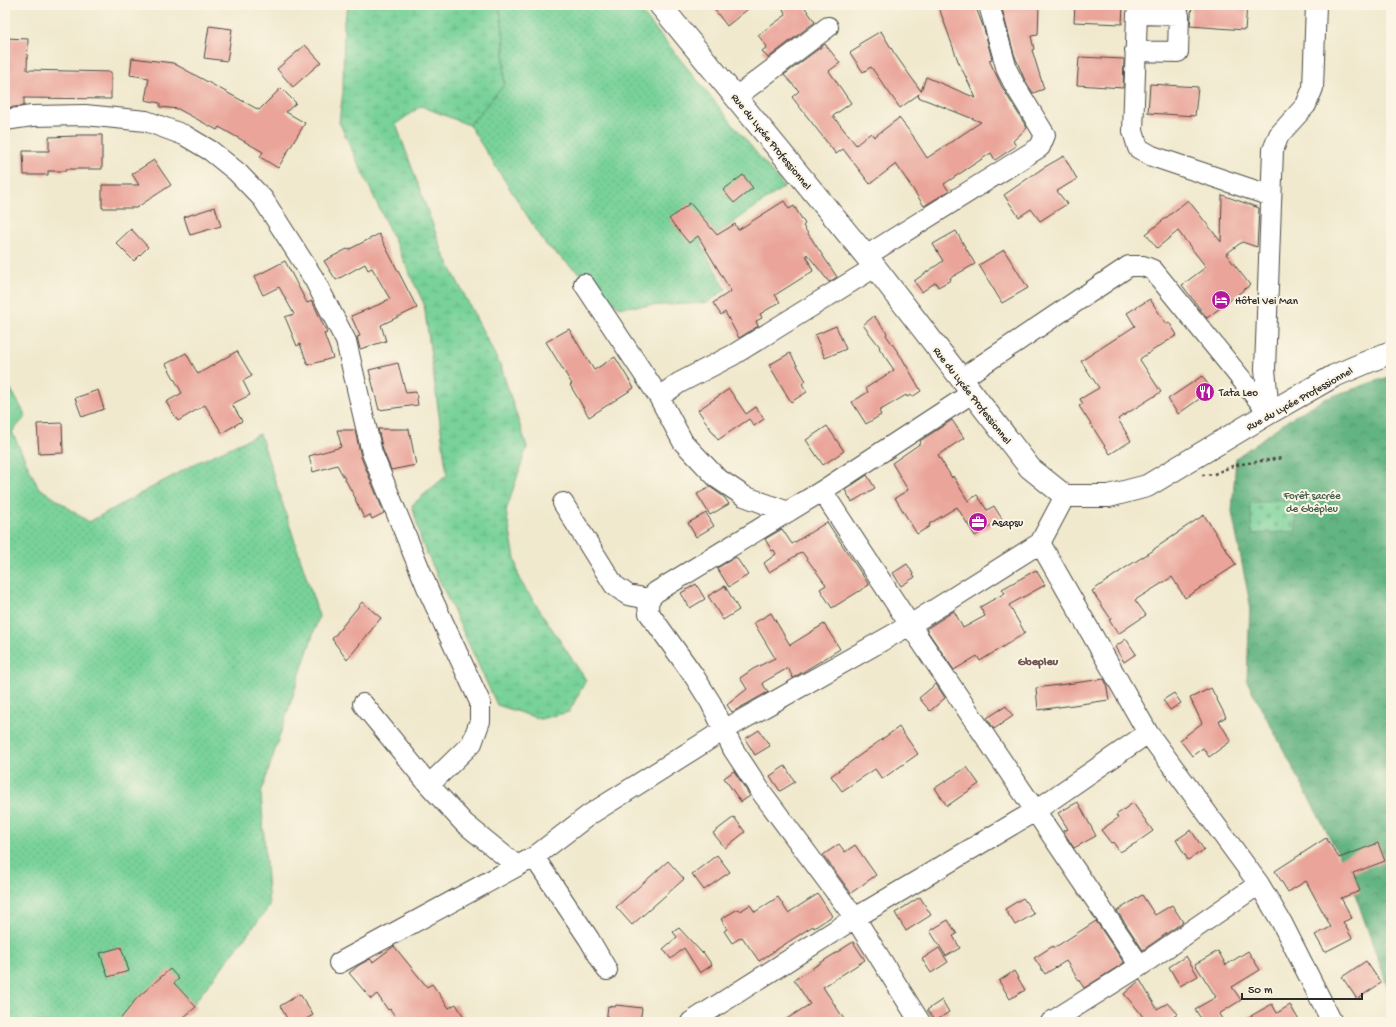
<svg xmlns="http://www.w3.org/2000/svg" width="1396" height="1027" viewBox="0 0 1396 1027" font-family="'Gochi Hand',sans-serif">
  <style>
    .grass { fill: url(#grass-dots); stroke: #527e62 }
    .forest { fill: url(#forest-crowns); stroke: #467056 }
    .wetland { fill: url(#wetland-marsh); stroke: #527e62 }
    .cemetery { fill: url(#cemetery-stones); stroke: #527e62 }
    .building { fill: #eaa49a }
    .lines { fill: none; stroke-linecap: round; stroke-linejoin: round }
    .minor-casing { stroke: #494843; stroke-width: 22 }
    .major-casing { stroke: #494843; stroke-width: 24 }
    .path { stroke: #494843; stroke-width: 2.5; stroke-dasharray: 3 3; stroke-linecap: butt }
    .minor { stroke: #fff; stroke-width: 20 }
    .major { stroke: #fff; stroke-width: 22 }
    .labels { text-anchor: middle; stroke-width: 4; stroke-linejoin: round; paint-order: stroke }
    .street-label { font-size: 11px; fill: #2b2b2b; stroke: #fcf5e5 }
    .poi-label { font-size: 11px; fill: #2b2b2b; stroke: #fcf5e5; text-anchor: start }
    .park-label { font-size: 11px; fill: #425d4c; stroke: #fcf5e5 }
    .neighbourhood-label { font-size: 12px; font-weight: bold; fill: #6e5552; stroke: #fcf5e5 }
  </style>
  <defs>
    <pattern id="grass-dots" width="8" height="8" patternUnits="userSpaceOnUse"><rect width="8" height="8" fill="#78d299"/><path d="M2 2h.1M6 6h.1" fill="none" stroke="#68b484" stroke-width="1.8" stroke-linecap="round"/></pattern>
    <pattern id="forest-crowns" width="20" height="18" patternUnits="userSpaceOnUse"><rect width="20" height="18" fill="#62b481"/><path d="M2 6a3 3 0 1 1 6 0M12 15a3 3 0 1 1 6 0" fill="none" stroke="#51936a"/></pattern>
    <pattern id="wetland-marsh" width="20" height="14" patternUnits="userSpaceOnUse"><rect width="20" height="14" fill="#78d299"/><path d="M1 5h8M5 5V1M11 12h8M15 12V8" fill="none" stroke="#68b484"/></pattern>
    <pattern id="cemetery-stones" width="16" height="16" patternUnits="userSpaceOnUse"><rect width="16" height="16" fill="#78d299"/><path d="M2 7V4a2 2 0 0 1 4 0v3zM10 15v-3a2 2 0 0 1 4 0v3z" fill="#68b484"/></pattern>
  </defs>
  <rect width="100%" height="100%" fill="#fcf5e5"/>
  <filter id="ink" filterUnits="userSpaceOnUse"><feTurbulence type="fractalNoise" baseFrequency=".025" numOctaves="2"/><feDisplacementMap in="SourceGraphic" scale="8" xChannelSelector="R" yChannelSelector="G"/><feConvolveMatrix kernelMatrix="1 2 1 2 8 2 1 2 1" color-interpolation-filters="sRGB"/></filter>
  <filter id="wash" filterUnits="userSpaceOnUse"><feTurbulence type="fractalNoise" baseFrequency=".012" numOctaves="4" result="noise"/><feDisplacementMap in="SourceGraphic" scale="16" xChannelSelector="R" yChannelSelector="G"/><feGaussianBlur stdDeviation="0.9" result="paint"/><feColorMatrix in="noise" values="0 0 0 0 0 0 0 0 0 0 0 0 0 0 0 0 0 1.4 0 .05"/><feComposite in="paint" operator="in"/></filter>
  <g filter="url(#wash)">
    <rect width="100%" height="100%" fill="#f0e9ce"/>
    <path class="grass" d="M499 5H636L784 187 701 245 726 289 707 303 619 307 546 245 469 125 504 85V38Z
      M5 379 26 416 12 432 38 487 89 522 196 463 260 434 319 616 261 793 269 907 179 1022H5Z"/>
    <path class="forest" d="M1391 376V1010L1388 988 1346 868 1247 681 1250 604 1232 512 1236 458 1288 420 1324 399Z"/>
    <path class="wetland" d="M349 5H499L504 38V85L469 125 421 106 396 124 443 253 501 367 527 447 506 511 519 579 586 680 569 712 540 719 497 705 422 543 412 505 447 475 424 304 339 122 343 92 344 20Z"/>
    <path class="cemetery" d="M1294 500 1296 531 1252 534 1250 503Z"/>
    <g id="blocks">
      <path class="building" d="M711 5H753L727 26Z
        M781 5H803L815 22 768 58 762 51 767 47 758 35 786 15Z
        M938 5H975L984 29 992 59 989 60 1002 87 1027 128 1013 141 1016 146 995 160 991 153 944 184 949 191 924 206 896 164 870 184 843 149 836 154 792 97 799 91 784 75 825 44 840 63 829 71 851 103 833 116 856 145 871 133 874 137 899 118 914 137V138L927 158 981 122 918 97 919 94 900 108 871 67 863 72 850 53 861 46 859 44 881 31 894 53 921 91 926 77 976 98 958 61Z
        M1001 5H1039L1038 35 1031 36 1034 49 1032 50 1044 89 1033 93 1024 78 1014 54Z
        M1075 5H1123L1122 24 1074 22Z
        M1192 5H1247L1245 30 1190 26Z
        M209 26 232 29 227 61 204 58Z
        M5 38 28 39 27 70 111 72V99L24 98V106L5 108Z
        M305 45 321 62 293 87 277 69Z
        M1079 57 1124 59 1123 88 1077 85Z
        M132 58 173 63 259 110 281 88 296 103 286 112 305 123 278 168 260 157 263 152 219 127 217 130 178 109 160 107V103L145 100 149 78 130 75Z
        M1150 84 1198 87 1195 116 1148 113Z
        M76 135H102V169H66V171H48V175H24L23 151H49V137L77 136Z
        M1064 156 1077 179 1057 191 1067 204 1040 221 1031 209 1019 217 1004 195 1043 168Z
        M154 160 171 185 136 208H102V185H139L132 174Z
        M743 175 753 188 734 203 723 190Z
        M1222 195 1259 208 1257 247 1242 242 1226 254 1250 285 1207 318 1182 285 1206 267 1178 231 1157 248 1146 234 1188 200 1221 242Z
        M784 201 789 209 794 206 805 224 803 226 837 277 829 282 807 254 806 255 813 271 775 295 780 302 760 314 762 318 756 321 758 326 739 338 725 312 721 315 713 303 731 291 698 236 689 243 669 219 690 203 717 235 735 224 738 230Z
        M215 207 221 226 190 235 184 217Z
        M131 229 148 247 134 261 116 243Z
        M956 231 975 264 950 278 951 280 938 287 936 282 922 292 914 281 943 261 933 244Z
        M379 234 417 308 381 325 386 341 360 349 357 337 360 336 351 316 385 302V301L390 299 372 268 368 270 365 264 336 280 324 261 347 249 348 250Z
        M1004 250 1028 288 1002 303 979 265Z
        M285 261 307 303 312 301 316 309 327 333 324 334 333 358 308 365 300 344 297 346 285 317 294 314 279 287 263 295 254 277Z
        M1150 299 1166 324 1169 322 1177 335 1141 358 1140 360 1161 392 1118 419 1131 441 1110 454 1079 406 1083 404 1080 399 1099 388 1081 361 1135 326 1127 313Z
        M874 316 887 333 886 335 902 358 921 391 912 397 911 395 907 397 906 395 879 411 881 415 866 424 852 402 868 392 866 388 894 370 879 348 880 347 863 325Z
        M836 326 846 349 825 358 815 335Z
        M569 329 594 370 615 357 634 388 589 417 570 385 572 384 546 342Z
        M237 351 252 376 243 381 250 395 232 404 242 421 222 433 205 405 178 421 166 402 182 393 166 364 186 353 198 374Z
        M790 353 806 381 802 384 807 392 791 402 769 365Z
        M398 363 406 393 416 392 418 405 379 410 369 370Z
        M1202 376 1212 390 1178 414 1168 399Z
        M729 389 746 414 756 407 764 419 754 426 749 419 718 440 698 410Z
        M98 390 104 409 82 417 75 398Z
        M952 420 964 438 938 455 952 478 953 476 968 501 977 495 987 510 994 506 1002 519 975 536 957 507 929 524 930 526 917 534 895 498 908 490 892 463 921 443 920 441Z
        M62 423 63 453 39 454 37 424Z
        M827 426 844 451 823 465 806 440Z
        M378 429H409L416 465 391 470 383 450Z
        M337 430H355L361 457 384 513 372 519 370 515 364 518 355 499H356L337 465 313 472 309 456 341 447 340 444H341Z
        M867 475 875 488 852 502 845 490Z
        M710 487 724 497 729 504 710 515 697 494Z
        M706 513 714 526 696 537 688 523Z
        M1204 515 1236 565 1185 598 1172 577 1135 600 1146 615 1118 634 1109 620 1111 619 1092 591 1125 568 1154 550V549L1178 533V532Z
        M827 522 869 585 832 608 820 589 826 585 802 552 769 572 764 563 776 554 774 550 772 551 765 539 782 529 792 544Z
        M736 557 748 575 729 587 717 568Z
        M907 564 915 577 901 586 893 573Z
        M1036 570 1045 585 1009 605 1025 633 980 661 977 656 954 670 926 629 954 611 963 628 985 616 980 607 1005 593 1002 589Z
        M696 584 705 599 690 608 681 593Z
        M725 586 739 610 723 620 708 596Z
        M362 602 381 618 347 660 332 639Z
        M771 613 790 645 824 624 840 649 793 678 788 668 762 683 768 692 732 712 727 705 747 689 740 678 753 669 775 658 754 623Z
        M1126 639 1136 654 1124 662 1115 647Z
        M1104 679 1106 683 1109 700 1038 710 1036 688Z
        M936 684 945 698 930 711 919 698Z
        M1211 688 1226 717 1219 721 1231 741 1209 757 1203 748 1192 756 1180 740 1202 723 1190 698Z
        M1174 693 1181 703 1170 710 1163 700Z
        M1006 706 1013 716 994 729 987 718Z
        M899 727 918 754 882 779 875 769 842 791 831 776Z
        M759 730 770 746 755 755 745 739Z
        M785 766 795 782 780 791 770 776Z
        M967 767 979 784 947 806 935 788Z
        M734 771 750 796 741 802 724 778Z
        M1078 802 1096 836 1074 848 1063 831 1068 829 1058 813Z
        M1133 803 1153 831 1136 843 1120 852 1113 842 1111 843 1101 830 1118 818 1116 815Z
        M734 817 745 832 725 848 713 833Z
        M1191 830 1204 850 1188 860 1176 840Z
        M1326 838 1339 858 1378 843 1385 861 1353 873 1360 891 1341 898 1352 918 1343 922 1352 938 1325 952 1315 935 1331 927 1306 881 1288 892 1275 871Z
        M839 844 845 852 855 845 876 875 851 893 823 855Z
        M717 855 730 872 704 890 692 874Z
        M668 861 684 879 632 925 616 907Z
        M818 894 832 916 814 928 813 926 759 961 742 937 732 943 724 931 727 929 721 919 738 909 740 911 750 905 755 912 778 897 788 913Z
        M1142 895 1155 915 1172 905 1183 922 1143 950 1117 911Z
        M920 897 931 915 906 931 895 913Z
        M1023 898 1034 914 1015 925 1005 909Z
        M948 920 957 934 953 936 960 948 946 956 930 931Z
        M1096 921 1124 963 1084 988 1066 961 1045 974 1034 958 1053 946 1054 948Z
        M679 928 702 953 703 952 712 965 700 973 684 948 671 959 663 949 677 937 673 932Z
        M853 942 865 960 823 987 846 1022H782L810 1004 794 980Z
        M394 946 427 987 432 984 449 1008 456 1004 464 1017 458 1021 459 1022H399L390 1009 388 1010 377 994 371 999 349 973 359 965 370 959 373 962Z
        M121 947 129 971 108 977 100 953Z
        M939 948 948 962 931 973 922 959Z
        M1218 951 1226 965 1248 951 1260 970 1232 987 1241 1000 1219 1014 1224 1022H1203L1195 1009 1216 997 1195 964Z
        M1186 956 1198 976 1180 986 1169 967Z
        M1366 961 1381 983 1357 999 1342 977Z
        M170 969 179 979 174 983 196 1007 178 1022H118L137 998Z
        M1014 971 1025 990 1010 999 999 981Z
        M1140 980 1157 1009 1168 1003 1178 1014 1165 1022H1133L1143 1017 1138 1010 1124 994Z
        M300 994 313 1015 301 1022H289L280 1006Z
        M942 1000 949 1012 935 1021 927 1010Z
        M1272 1004 1277 1013 1290 1005 1300 1022H1240Z
        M616 1005 642 1008 640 1022H606L608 1006 615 1007Z"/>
    </g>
  </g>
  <g filter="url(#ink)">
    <use href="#blocks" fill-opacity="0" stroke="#494843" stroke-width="1"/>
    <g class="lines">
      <g class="minor-casing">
        <path id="minor" d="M1135 51 1178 52 1179 15 1137 14 1133 131 1138 148 1152 156 1271 196
          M736 97 828 27
          M5 120 32 116 85 115 146 121 184 135 211 151 237 172 263 199 314 279 346 341 372 453 429 592 480 702V721L472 743 429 785
          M866 256 1040 147 1045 135 1014 84 1007 70 989 5
          M584 284 659 397 683 442 717 478 744 496 788 512
          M961 379 1129 266H1143L1153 270 1269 413
          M659 397 679 383 733 355 875 267
          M1269 413 1265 369 1273 150 1279 135 1306 105 1313 88 1316 5
          M822 491 910 625 1140 966
          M563 503 614 585 628 595 649 599
          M1040 543 1148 733 1259 884 1282 923 1332 1022
          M363 704 429 785 464 823 517 866
          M534 857 589 939 607 970
          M339 963 534 857 589 815 724 730 910 625 1040 543 1065 496
          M691 1022 855 918 1035 811 1148 733
          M920 1022 855 918 762 793 733 749 711 703 694 676 649 613C647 603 648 599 656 592L822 491 972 393
          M1051 1022 1140 966 1259 884"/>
      </g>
      <g class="major-casing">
        <path id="major" d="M660 5 875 267 1030 468 1065 496H1109L1147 486 1269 413 1334 376 1391 352"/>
      </g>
      <path class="path" d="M1202 475 1214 474 1235 465 1282 458"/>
      <use href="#minor" class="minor"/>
      <use href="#major" class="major"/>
    </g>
  </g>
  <defs>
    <g id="hotel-disc" transform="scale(1)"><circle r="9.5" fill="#b5179e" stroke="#fcf5e5"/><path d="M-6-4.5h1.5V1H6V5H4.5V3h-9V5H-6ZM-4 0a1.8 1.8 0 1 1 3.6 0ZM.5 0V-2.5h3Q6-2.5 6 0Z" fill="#fff"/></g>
    <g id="restaurant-disc" transform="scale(1)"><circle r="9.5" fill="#b5179e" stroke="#fcf5e5"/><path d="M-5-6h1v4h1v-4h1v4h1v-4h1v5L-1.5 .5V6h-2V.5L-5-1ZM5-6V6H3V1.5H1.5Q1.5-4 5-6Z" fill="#fff"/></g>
    <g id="office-disc" transform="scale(1)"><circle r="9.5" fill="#b5179e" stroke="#fcf5e5"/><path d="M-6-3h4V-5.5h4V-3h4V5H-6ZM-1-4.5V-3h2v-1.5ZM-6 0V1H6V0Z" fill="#fff"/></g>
  </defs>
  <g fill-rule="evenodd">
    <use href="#hotel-disc" x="1221" y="300"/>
    <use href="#restaurant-disc" x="1205" y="392"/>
    <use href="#office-disc" x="978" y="522"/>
  </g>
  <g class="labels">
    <g class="street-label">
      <text transform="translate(772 141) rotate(51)" y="4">Rue du Lycée Professionnel</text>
      <text transform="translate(973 395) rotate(52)" y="4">Rue du Lycée Professionnel</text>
      <text transform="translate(1299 398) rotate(-29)" y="4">Rue du Lycée Professionnel</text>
    </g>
    <g class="poi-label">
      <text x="1235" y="304">Hôtel Vei Man</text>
      <text x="1219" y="396">Tata Leo</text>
      <text x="992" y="526">Asapsu</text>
    </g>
    <g class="park-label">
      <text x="1312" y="499">Forêt sacrée<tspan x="1312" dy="13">de Gbêpleu</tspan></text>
    </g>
    <g class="neighbourhood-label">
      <text x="1038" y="665">Gbepleu</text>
    </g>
  </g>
  <rect width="1396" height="1027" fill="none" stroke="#fcf5e5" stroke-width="20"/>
  <path d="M1242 993v6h120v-6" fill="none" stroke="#2b2b2b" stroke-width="2"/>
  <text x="1248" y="993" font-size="12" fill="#2b2b2b" stroke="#fcf5e5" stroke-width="3" paint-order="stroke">50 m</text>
</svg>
